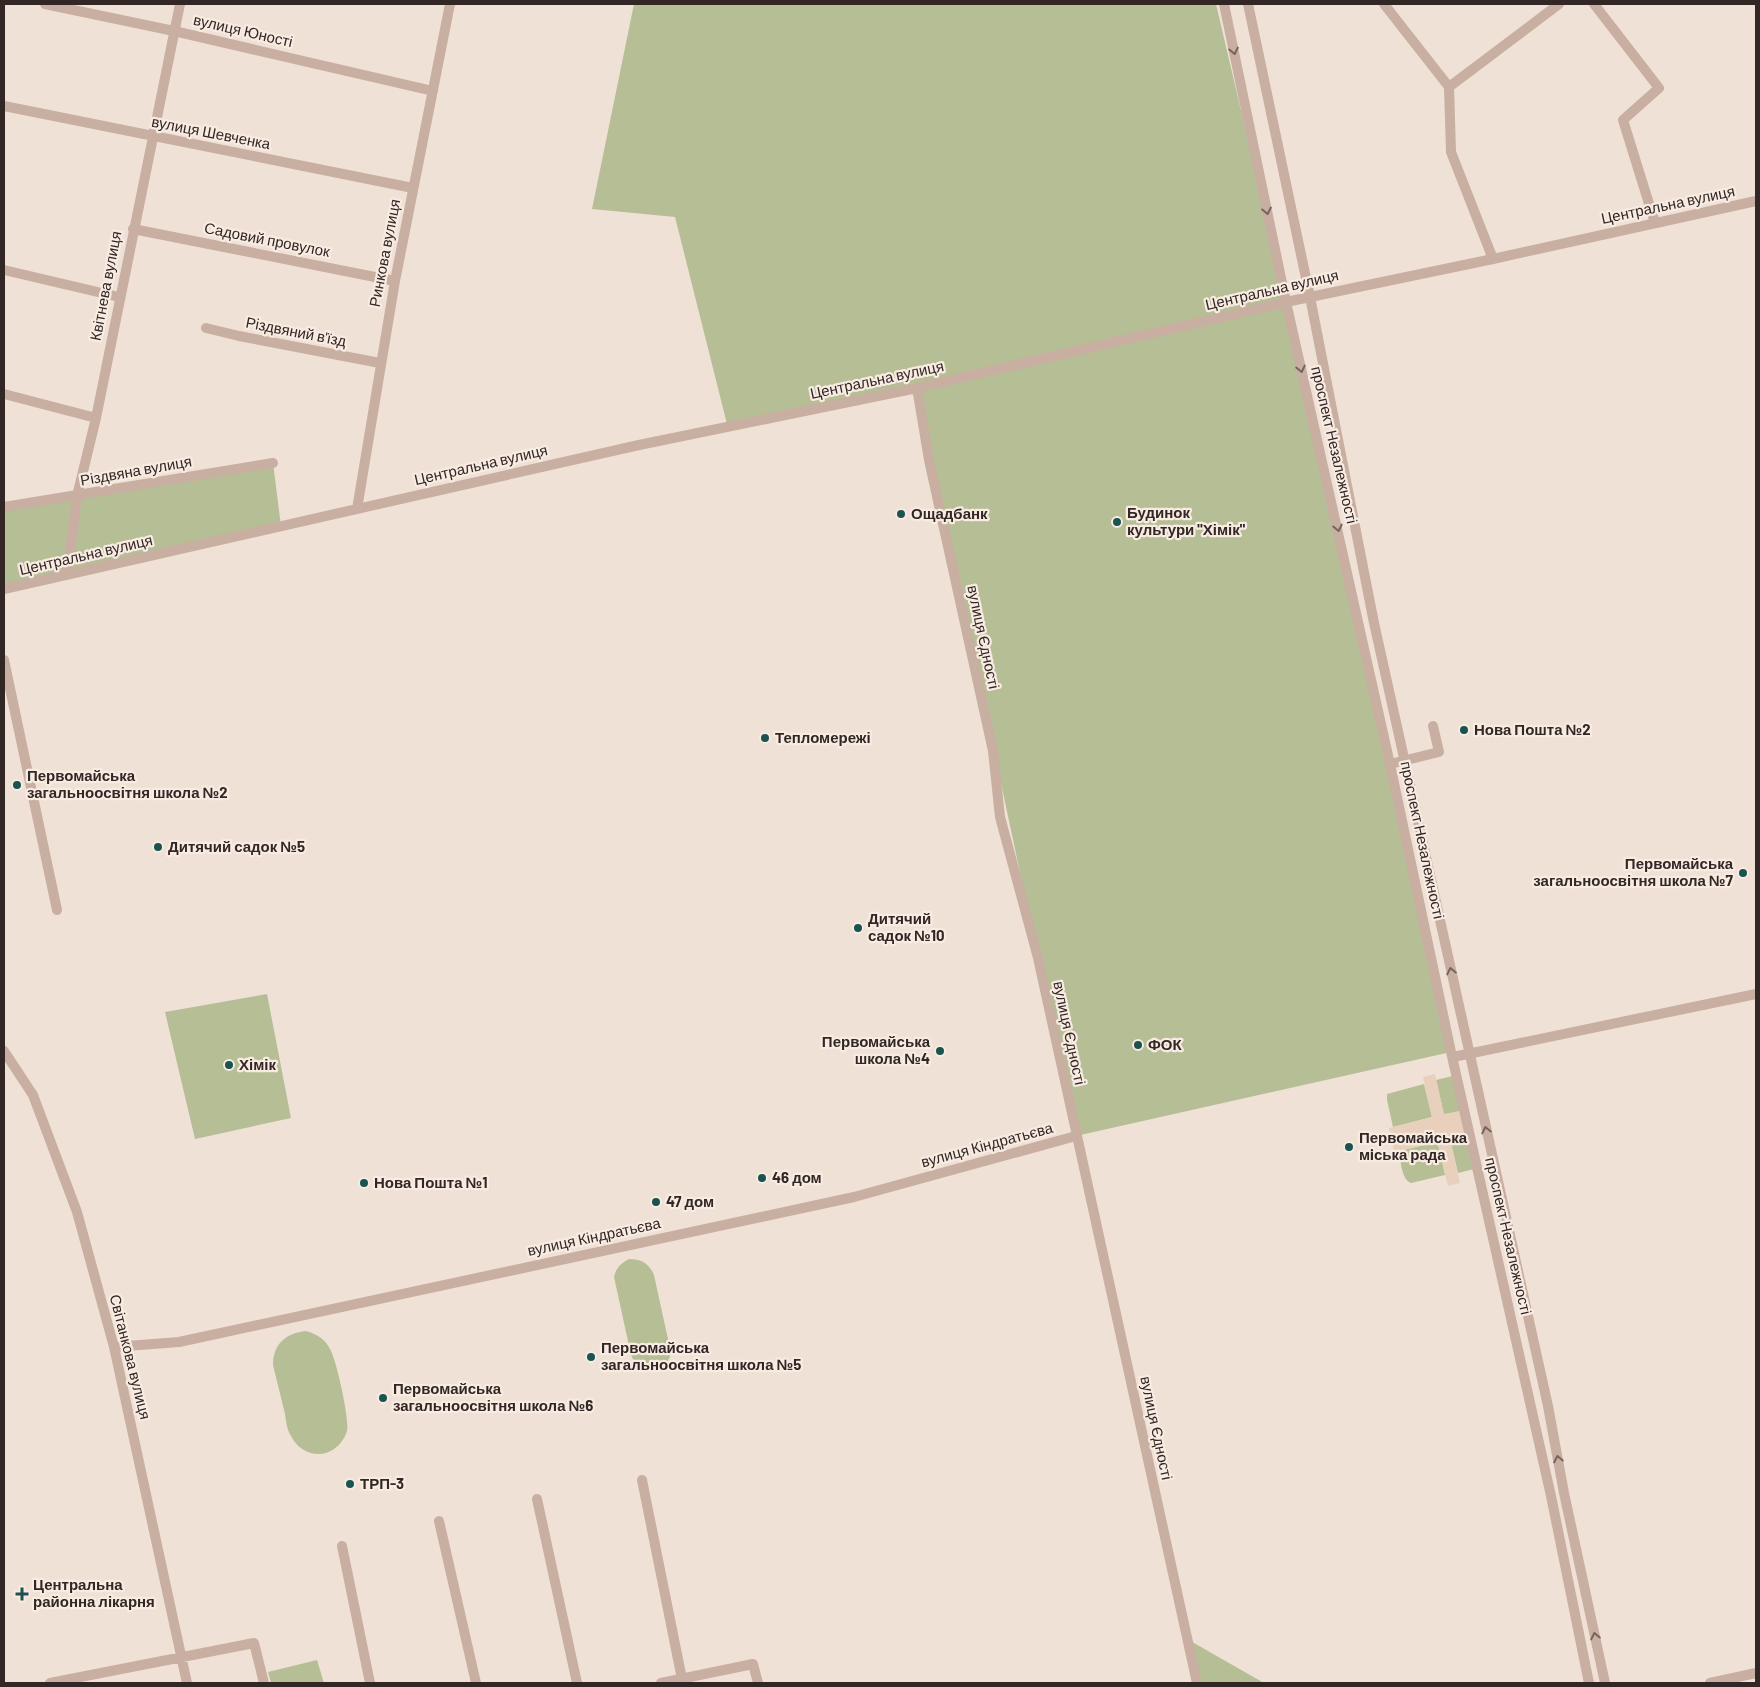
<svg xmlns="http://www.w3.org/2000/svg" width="1760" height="1687" viewBox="0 0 1760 1687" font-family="Barlow,sans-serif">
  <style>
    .green { fill: #b6be96 }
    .plaza { fill: #e8d0bd }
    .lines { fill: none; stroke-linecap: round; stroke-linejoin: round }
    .minor { stroke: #c8afa2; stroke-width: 10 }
    .oneway { stroke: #76645d }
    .poi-dot { fill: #1b5350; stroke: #f8ebe2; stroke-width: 2 }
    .labels { text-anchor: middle; stroke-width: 4.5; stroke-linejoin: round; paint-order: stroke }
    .street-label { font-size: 15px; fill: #322725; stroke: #f8ebe2 }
    .poi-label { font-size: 15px; font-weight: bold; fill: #322725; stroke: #f8ebe2; text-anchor: start }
  </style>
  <rect width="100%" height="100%" fill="#f0e1d6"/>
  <path class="green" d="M634 4H1216L1286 302 1451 1052 1076 1136 917 388 727 424 675 217 592 209Z
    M273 463 281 526 4 589V509Z
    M267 994 291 1118 195 1139 165 1012Z
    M1457 1075 1465 1110 1444 1115 1436 1080Z
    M1424 1084 1432 1117 1393 1127 1387 1100V1094Z
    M1470 1134 1478 1168 1458 1173 1450 1139Z
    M1438 1142 1445 1175 1411 1183C1401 1179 1401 1161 1399 1151Z
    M629 1259C641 1259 649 1263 654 1275L671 1353C666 1375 639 1376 631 1355L614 1277C616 1268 621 1263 629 1259Z
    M306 1331C317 1334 325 1339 330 1349 336 1358 350 1421 347 1431 344 1441 336 1450 326 1453 312 1457 297 1449 291 1436 287 1430 286 1421 285 1414 281 1398 277 1381 273 1365 273 1344 286 1333 306 1331Z
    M1187 1639 1264 1683H1197Z
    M317 1660 324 1683H271L268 1672Z"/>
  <path class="plaza" d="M1435 1074 1444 1114 1465 1110 1470 1134 1450 1139 1460 1183 1448 1186 1437 1142 1394 1152 1389 1128 1432 1117 1423 1077Z"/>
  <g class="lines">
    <path class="minor" d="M45 4 174 31 433 91
      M1224 4 1286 302 1390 764 1451 1052 1551 1496 1589 1683
      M1248 4 1310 297 1374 623 1548 1406 1564 1493 1605 1683
      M1384 4 1449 87 1451 152 1493 259
      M1594 4 1659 88 1623 120 1655 223
      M1449 87 1559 4
      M4 106 413 188
      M133 229 395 281
      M4 270 119 297
      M206 328 239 336 380 363
      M917 388 929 460 993 751 1000 817 1038 958 1197 1683
      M4 394 96 418
      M4 507 273 463
      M357 509 395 281 450 4
      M67 575 77 496 96 418 180 4
      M4 589 639 445 917 388 1286 302 1493 259 1756 201
      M4 660 57 910
      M1390 764 1439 752 1433 726
      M4 1051 33 1095 77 1212 114 1347 187 1683
      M1451 1052 1453 1057 1756 994
      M114 1347 179 1342 854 1197 1076 1136
      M642 1480 682 1679
      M537 1499 577 1683
      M439 1521 476 1683
      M342 1546 370 1683
      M50 1683 254 1643 264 1683
      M661 1683 753 1664 758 1683
      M1710 1683 1756 1673"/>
  </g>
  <defs><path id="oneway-chevron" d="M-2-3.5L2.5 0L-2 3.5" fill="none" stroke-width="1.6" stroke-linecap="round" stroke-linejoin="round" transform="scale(1.25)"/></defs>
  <g class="oneway">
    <use href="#oneway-chevron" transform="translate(1234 51) rotate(78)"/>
    <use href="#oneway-chevron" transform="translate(1267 211) rotate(78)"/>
    <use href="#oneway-chevron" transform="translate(1301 369) rotate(77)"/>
    <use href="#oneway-chevron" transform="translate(1338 528) rotate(77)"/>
    <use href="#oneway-chevron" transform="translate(1451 971) rotate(-102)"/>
    <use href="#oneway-chevron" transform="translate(1486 1130) rotate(-102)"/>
    <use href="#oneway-chevron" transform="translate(1558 1459) rotate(-101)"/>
    <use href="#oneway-chevron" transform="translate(1595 1636) rotate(-102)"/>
  </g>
  <g class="poi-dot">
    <circle cx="901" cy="514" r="5"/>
    <circle cx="1117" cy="522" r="5"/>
    <circle cx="1464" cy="730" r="5"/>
    <circle cx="765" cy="738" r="5"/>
    <circle cx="17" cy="785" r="5"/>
    <circle cx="158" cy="847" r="5"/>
    <circle cx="1743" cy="873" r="5"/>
    <circle cx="858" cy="928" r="5"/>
    <circle cx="1138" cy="1045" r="5"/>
    <circle cx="940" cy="1051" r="5"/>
    <circle cx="229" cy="1065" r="5"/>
    <circle cx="1349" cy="1147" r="5"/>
    <circle cx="762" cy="1178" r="5"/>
    <circle cx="364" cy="1183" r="5"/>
    <circle cx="656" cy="1202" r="5"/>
    <circle cx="591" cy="1357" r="5"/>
    <circle cx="383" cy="1398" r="5"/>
    <circle cx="350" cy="1484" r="5"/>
    <path d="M19.5 1586.5h5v5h5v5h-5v5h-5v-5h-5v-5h5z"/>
  </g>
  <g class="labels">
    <g class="street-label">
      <text transform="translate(243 31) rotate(13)" y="5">вулиця Юності</text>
      <text transform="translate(211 133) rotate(11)" y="5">вулиця Шевченка</text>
      <text transform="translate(1668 205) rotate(-12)" y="5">Центральна вулиця</text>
      <text transform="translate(267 240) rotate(11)" y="5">Садовий провулок</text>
      <text transform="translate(385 253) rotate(-79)" y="5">Ринкова вулиця</text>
      <text transform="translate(106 286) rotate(-79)" y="5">Квітнева вулиця</text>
      <text transform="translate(1272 290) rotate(-13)" y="5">Центральна вулиця</text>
      <text transform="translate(296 332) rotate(11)" y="5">Різдвяний в'їзд</text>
      <text transform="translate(877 380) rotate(-12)" y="5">Центральна вулиця</text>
      <text transform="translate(1334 445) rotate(77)" y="5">проспект Незалежності</text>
      <text transform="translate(481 465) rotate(-13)" y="5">Центральна вулиця</text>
      <text transform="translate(136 471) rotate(-10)" y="5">Різдвяна вулиця</text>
      <text transform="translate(86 555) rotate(-13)" y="5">Центральна вулиця</text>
      <text transform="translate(983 637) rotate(78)" y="5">вулиця Єдності</text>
      <text transform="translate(1422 840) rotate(78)" y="5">проспект Незалежності</text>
      <text transform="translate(1069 1033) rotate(78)" y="5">вулиця Єдності</text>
      <text transform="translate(987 1145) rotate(-15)" y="5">вулиця Кіндратьєва</text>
      <text transform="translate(1508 1236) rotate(77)" y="5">проспект Незалежності</text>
      <text transform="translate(594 1237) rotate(-12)" y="5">вулиця Кіндратьєва</text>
      <text transform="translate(130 1357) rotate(76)" y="5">Світанкова вулиця</text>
      <text transform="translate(1156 1428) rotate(78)" y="5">вулиця Єдності</text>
    </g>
    <g class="poi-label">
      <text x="1127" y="518">Будинок<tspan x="1127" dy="17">культури "Хімік"</tspan></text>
      <text x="911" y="519">Ощадбанк</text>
      <text x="1474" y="735">Нова Пошта №2</text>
      <text x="775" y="743">Тепломережі</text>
      <text x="27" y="781">Первомайська<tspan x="27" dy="17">загальноосвітня школа №2</tspan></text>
      <text x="168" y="852">Дитячий садок №5</text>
      <text x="1733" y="869" text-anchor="end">Первомайська<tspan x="1733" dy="17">загальноосвітня школа №7</tspan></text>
      <text x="868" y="924">Дитячий<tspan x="868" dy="17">садок №10</tspan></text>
      <text x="930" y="1047" text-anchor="end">Первомайська<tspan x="930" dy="17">школа №4</tspan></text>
      <text x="1148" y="1050">ФОК</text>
      <text x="239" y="1070">Хімік</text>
      <text x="1359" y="1143">Первомайська<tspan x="1359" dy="17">мiська рада</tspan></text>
      <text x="772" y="1183">46 дом</text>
      <text x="374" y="1188">Нова Пошта №1</text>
      <text x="666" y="1207">47 дом</text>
      <text x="601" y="1353">Первомайська<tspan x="601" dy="17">загальноосвітня школа №5</tspan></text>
      <text x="393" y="1394">Первомайська<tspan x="393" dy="17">загальноосвітня школа №6</tspan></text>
      <text x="360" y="1489">ТРП-3</text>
      <text x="33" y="1590">Центральна<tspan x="33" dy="17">районна лікарня</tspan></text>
    </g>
  </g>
  <rect width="1760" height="1687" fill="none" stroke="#322725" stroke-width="10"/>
</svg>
